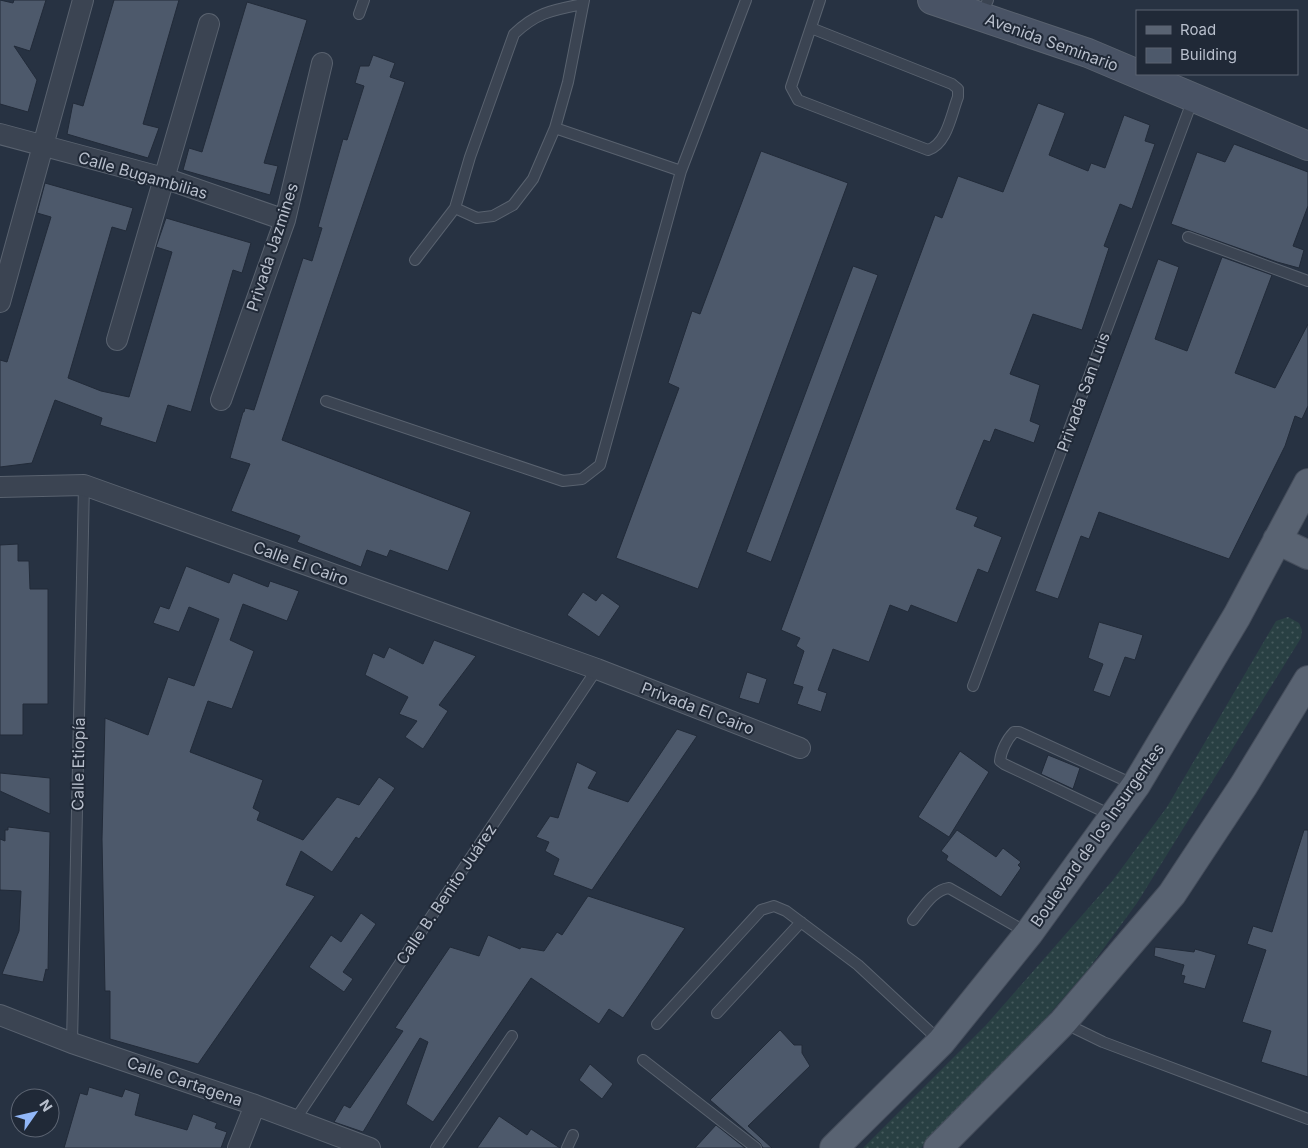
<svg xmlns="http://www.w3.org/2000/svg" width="1308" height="1148" viewBox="0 0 1308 1148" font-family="Inter,sans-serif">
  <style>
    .grass { fill: url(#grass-dots) }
    .building { fill: #4d596b; stroke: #222b39 }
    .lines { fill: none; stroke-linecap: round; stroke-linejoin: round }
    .lane-casing { stroke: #59626f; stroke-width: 12 }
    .street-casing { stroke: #59626f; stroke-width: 22 }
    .secondary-casing { stroke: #59626f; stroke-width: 30 }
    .primary-casing { stroke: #454d5b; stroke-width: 30 }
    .lane { stroke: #3b4452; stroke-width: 10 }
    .street { stroke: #3b4452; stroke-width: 20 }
    .secondary { stroke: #495365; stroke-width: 28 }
    .primary { stroke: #596372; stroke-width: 28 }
    .labels { text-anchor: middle; stroke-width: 4; stroke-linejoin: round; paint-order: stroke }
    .street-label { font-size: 16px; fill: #b8bfcc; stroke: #202937 }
  </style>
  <defs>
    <pattern id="grass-dots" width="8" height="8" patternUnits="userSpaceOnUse" patternTransform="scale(1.25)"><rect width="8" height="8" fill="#294043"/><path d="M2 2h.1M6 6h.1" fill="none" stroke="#465a5d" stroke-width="1.8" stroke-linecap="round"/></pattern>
  </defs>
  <rect width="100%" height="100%" fill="#273242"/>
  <path class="grass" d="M1288 617 1299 623 1302 630 1301 638 1137 903 1087 971 1012 1057 921 1148H863L986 1025 1113 880 1167 807 1276 621Z"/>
  <path class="building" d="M0 0 13 3 14 0H46L30 51 14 46 37 80 28 112 0 104Z
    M114 0H179L143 124 159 128 148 158 67 134 73 103 83 106Z
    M247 2 307 20 264 163 278 166 270 195 183 170 189 148 202 152Z
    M373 55 395 63 390 77 405 82 282 440 471 512 448 571 390 550 387 557 367 550 361 567 297 542 300 536 231 511 250 464 230 458 243 412H244L245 408 254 410 303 258 312 261 322 228 318 227 343 139 347 140 364 86 355 83 360 66H369Z
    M1038 103 1065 113 1049 155 1088 171 1091 163 1105 168 1124 115 1150 125 1145 141 1155 144 1132 209 1120 204 1104 246 1109 248 1082 330 1033 314 1010 374 1040 385 1030 421 1040 425 1034 443 995 429 990 442 984 440 956 509 978 517 974 526 1002 537 988 573 978 569 957 623 911 605 908 612 890 605 869 662 833 649 818 690 827 693 821 712 797 704 803 687 793 684 804 651 796 646 800 638 781 630 935 215 942 218 958 176 1003 192Z
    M1234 144 1308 172V206L1293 246 1304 250 1299 268 1277 262 1171 224 1197 152 1225 162Z
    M761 151 848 183 698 589 616 558 679 388 668 383 692 311 700 314Z
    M45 183 133 208 126 231 112 227 68 378 101 391 129 397 172 252 156 247 166 218 251 243 242 273 233 270 191 412 168 405 156 443 100 425 102 418 55 400 32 463 0 467V360L7 362 51 217 37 213Z
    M1222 257 1272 275 1235 373 1275 388 1308 324V406L1302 419 1295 416 1285 446 1229 559 1099 512 1089 539 1081 536 1058 599 1035 591 1158 259 1179 267 1155 339 1187 351Z
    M853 266 878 275 771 562 746 552Z
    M18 544V561H29L30 589H48V704H23V735H0V545Z
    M186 566 229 583 233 573 268 587 270 581 299 591 287 621 243 604 230 640 254 651 232 709 208 701 190 752 263 780 253 808 260 812 257 820 303 840 337 797 359 805 379 777 395 788 359 839 356 837 332 872 301 851 286 885 315 896 198 1064 110 1039V991H105L102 839 105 718 148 735 168 677 194 686 219 619 189 607 179 632 153 623 160 606 169 609Z
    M583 592 596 601 602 593 620 606 599 637 567 615Z
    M1099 622 1143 635 1135 660 1125 657 1110 697 1093 691 1103 664 1088 658Z
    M434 640 476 656 439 705 448 711 423 749 405 737 417 721 399 714 408 697 365 675 373 653 384 658 389 647 423 664Z
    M747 672 767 679 759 704 739 698Z
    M677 729 697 736 592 890 553 875 559 859 545 851 549 842 536 837 550 816 558 818 577 762 597 772 588 788 628 802Z
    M960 751 989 772 949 837 918 817Z
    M1048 755 1080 768 1073 789 1041 774Z
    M0 773 50 778V814L0 791Z
    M8 827 50 832 48 970 46 969 43 982 2 974 19 931 21 891 0 890V839L5 841V830H8Z
    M957 830 996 857 1003 848 1021 862 1018 865 1021 868 1001 897 946 860 948 856 941 851Z
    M1304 830H1308V1077L1261 1062 1271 1031 1242 1022 1266 950 1247 944 1253 926 1272 932Z
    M588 896 685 928 623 1018 609 1009 599 1024 531 978 433 1122 406 1104 428 1042 420 1038 363 1132 334 1122 344 1105 350 1108 403 1031 395 1028 450 947 479 956 488 935 520 949 521 947 544 951 557 932 562 935Z
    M361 913 376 924 343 972 353 979 344 992 309 967 331 935 341 942Z
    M1155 947 1194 952 1195 949 1216 955 1205 989 1183 983 1185 976 1181 975 1184 965 1154 956Z
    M780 1030 794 1045H802V1053L810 1066 748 1126 772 1148H763L760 1143 710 1100Z
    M590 1064 613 1084 602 1099 579 1080Z
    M89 1087 122 1097 125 1089 140 1094 135 1115 187 1130 193 1114 217 1123 215 1128 227 1132 221 1148H64L80 1093 87 1095Z
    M499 1116 527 1135 531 1129 560 1148H477Z
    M716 1125 745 1148H695Z"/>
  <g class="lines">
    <g class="lane-casing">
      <path id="lane" d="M359 14 364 0
        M981 16 988 0
        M811 28 952 84 958 89V97C951 115 947 144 928 150L798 100 791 87 820 0
        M681 171 746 0
        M455 208 477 218 493 216 513 205 533 179 555 128 568 82 584 0
        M1188 237 1308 281
        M415 260 455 208 470 157 514 34C537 12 553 10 583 4
        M326 401 563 481 582 479 600 465 681 171 555 128
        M973 686 1193 99
        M1113 816 1004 764 1000 761C1001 751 1007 739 1014 732H1019L1135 785
        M913 920C923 908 933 890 949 888L1028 933
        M717 1013 801 922
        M1064 1023 1103 1042 1308 1119
        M657 1024 761 910 774 906 786 911 858 965 941 1042
        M72 1043 84 485
        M643 1060 756 1148
        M295 1120 597 669
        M436 1148 512 1036
        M567 1148 573 1135"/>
    </g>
    <g class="street-casing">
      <path id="street" d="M0 134 164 178 285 220
        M0 302 83 0
        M117 340 209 24
        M221 400 285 220 322 63
        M0 487 84 485 597 669 800 748
        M0 1015 72 1043 255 1105 370 1148
        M238 1148 255 1105"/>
    </g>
    <g class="secondary-casing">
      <path id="secondary" d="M932 0 1088 53 1308 146"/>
    </g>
    <g class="primary-casing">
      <path id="primary" d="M1277 540 1308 555
        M834 1148 941 1042 1029 933 1113 817 1136 785 1237 616 1308 483
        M938 1148 1063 1022 1172 894 1244 785 1308 680"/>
    </g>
    <use href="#lane" class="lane"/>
    <use href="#street" class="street"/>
    <use href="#secondary" class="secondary"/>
    <use href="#primary" class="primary"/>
  </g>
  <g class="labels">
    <g class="street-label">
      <text transform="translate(1052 42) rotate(20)" y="6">Avenida Seminario</text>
      <text transform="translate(143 175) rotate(16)" y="6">Calle Bugambilias</text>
      <text transform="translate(272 247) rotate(-72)" y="6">Privada Jazmines</text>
      <text transform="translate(1083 392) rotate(-70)" y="6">Privada San Luis</text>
      <text transform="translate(301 563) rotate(20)" y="6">Calle El Cairo</text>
      <text transform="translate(698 708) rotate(21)" y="6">Privada El Cairo</text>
      <text transform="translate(78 764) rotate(-89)" y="6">Calle Etiopía</text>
      <text transform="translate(1097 835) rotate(-55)" y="6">Boulevard de los Insurgentes</text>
      <text transform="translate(446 894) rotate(-56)" y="6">Calle B. Benito Juárez</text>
      <text transform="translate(185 1081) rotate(19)" y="6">Calle Cartagena</text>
    </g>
  </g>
  <rect x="1136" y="10" width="162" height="65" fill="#202937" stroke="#5d6573"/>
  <rect x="1146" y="26" width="25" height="8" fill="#596372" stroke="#5d6573"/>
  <text x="1180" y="35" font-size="15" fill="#b8bfcc">Road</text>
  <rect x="1146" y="48" width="25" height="15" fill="#4d596b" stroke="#5d6573"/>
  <text x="1180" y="60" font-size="15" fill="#b8bfcc">Building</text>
  <g transform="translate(35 1113) rotate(56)"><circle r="24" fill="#202937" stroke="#5d6573"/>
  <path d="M0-4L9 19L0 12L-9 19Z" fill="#91b7f8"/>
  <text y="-8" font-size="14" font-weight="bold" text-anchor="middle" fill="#b8bfcc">N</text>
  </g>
</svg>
